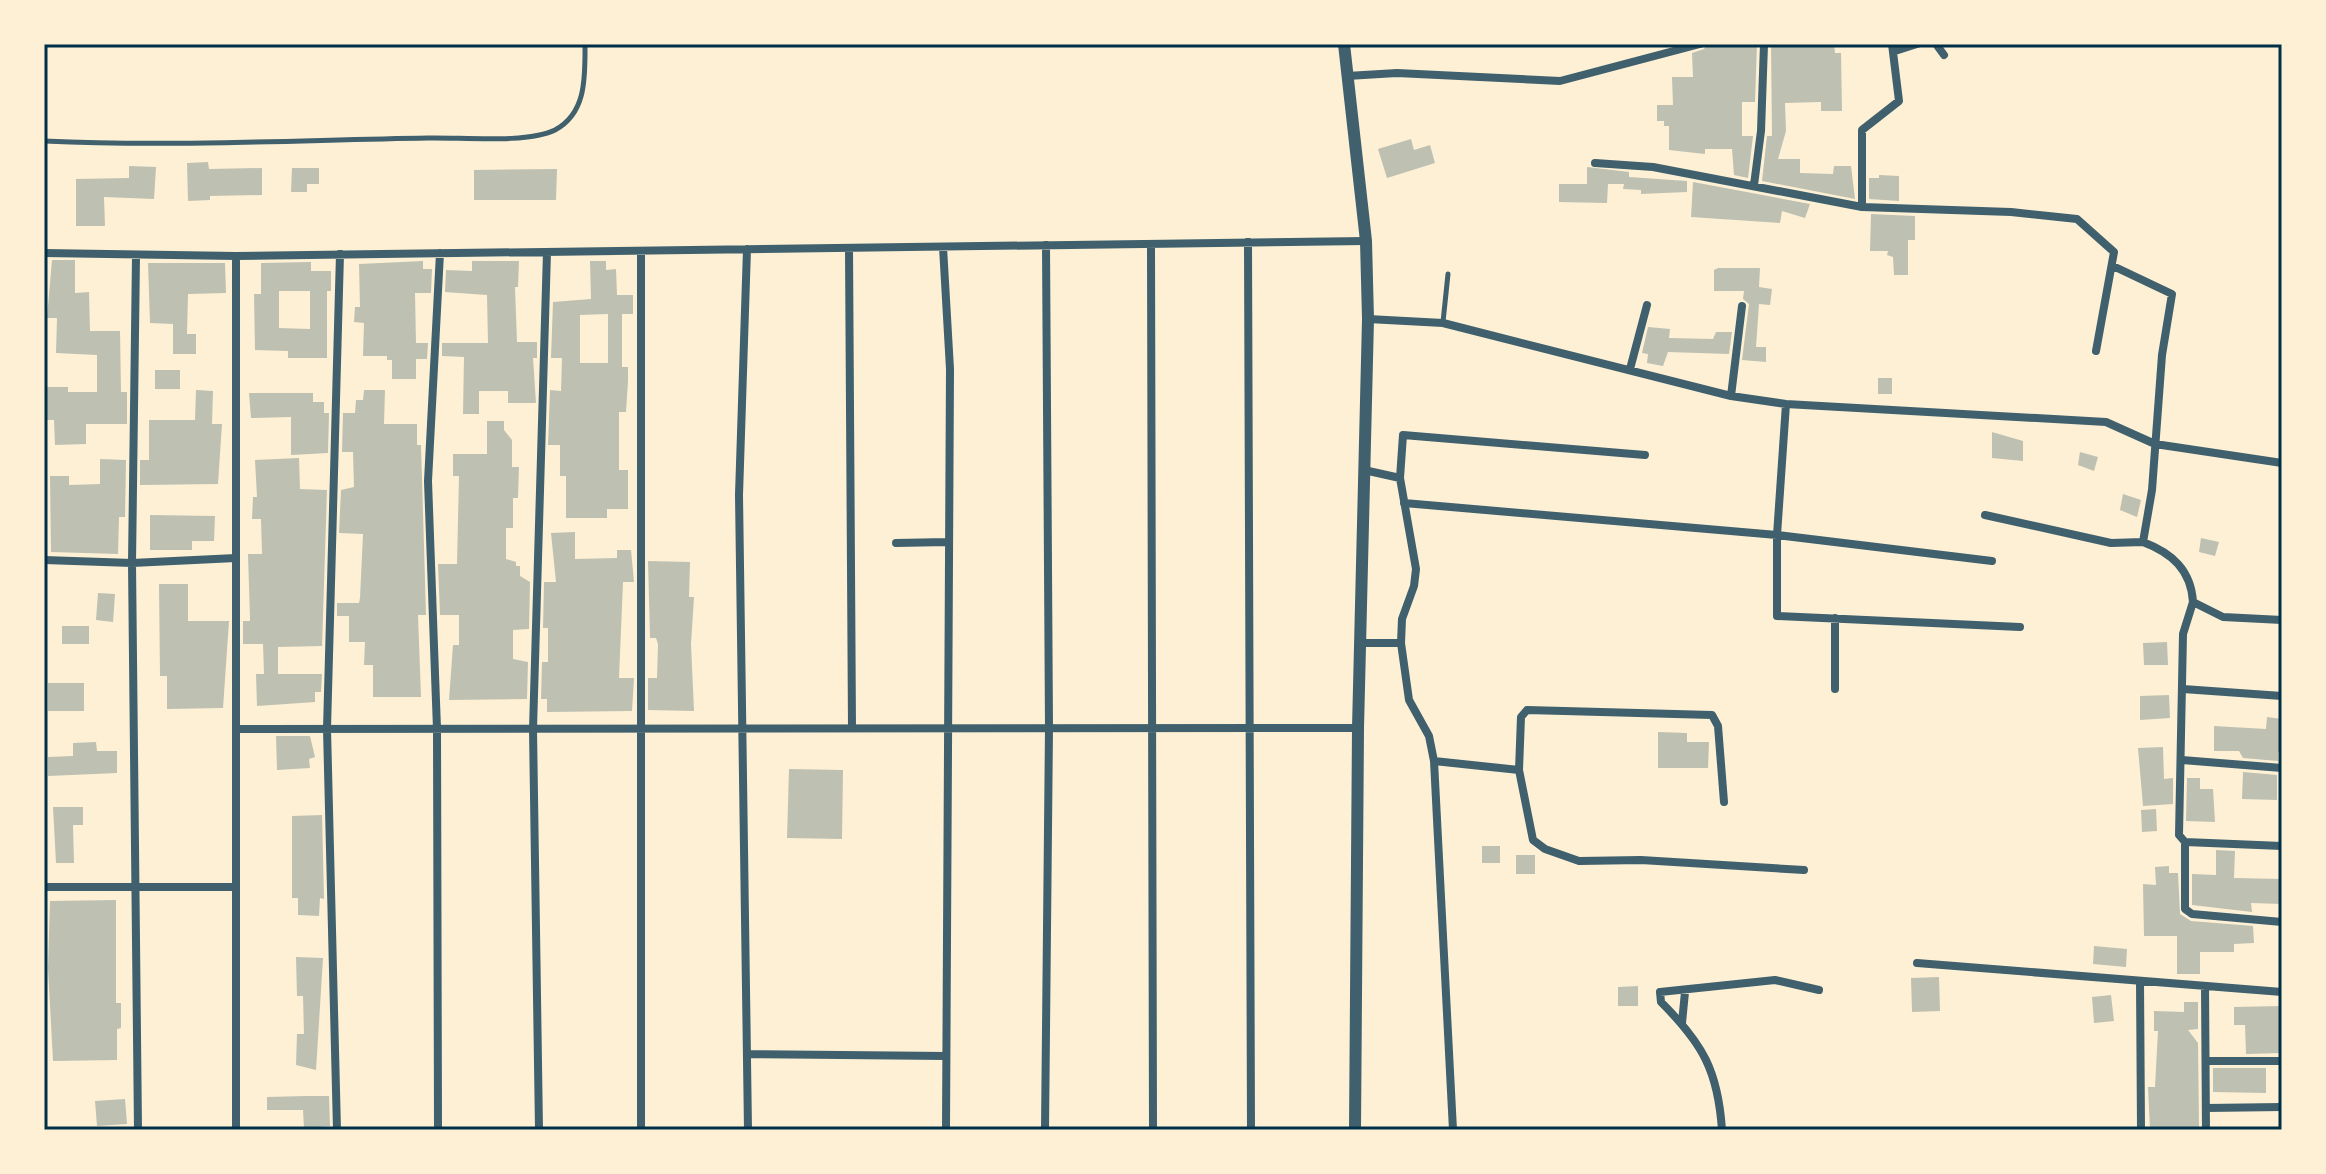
<svg xmlns="http://www.w3.org/2000/svg" width="2326" height="1174" viewBox="0 0 2326 1174" font-family="Overpass,sans-serif">
  <style>
    .building { fill: #bec0b2; fill-rule: evenodd }
    .lines { fill: none; stroke-linecap: round; stroke-linejoin: round }
    .service { stroke: #3f606c; stroke-width: 5 }
    .minor { stroke: #3f606c; stroke-width: 8 }
    .tertiary { stroke: #3f606c; stroke-width: 12 }
    .neatline { fill: none; stroke: #003049; stroke-width: 3 }
  </style>
  <rect width="100%" height="100%" fill="#fdf0d5"/>
  <path class="building" d="M1707 44H1757L1755 102H1742V136H1753L1748 178 1734 175 1732 149H1705V154L1669 150V126H1664V121H1657V105H1673L1672 77H1693L1692 53 1704 49Z
    M1771 44H1834L1835 53H1841L1842 111H1821V102L1785 103 1786 131 1778 159H1800V173L1833 174 1834 166H1851L1855 199 1762 181 1767 136H1772Z
    M1411 139 1414 150 1430 145 1435 163 1387 178 1378 149Z
    M208 162 209 169 262 168V195L210 196V200L188 201 187 163Z
    M129 166 156 167 154 199 104 197 105 226H76V179L129 178Z
    M1587 167 1629 172V177L1687 181V192L1641 194V190L1623 189 1624 184H1608L1607 203 1559 202V184H1587Z
    M292 168H319V184H307V192H291Z
    M557 169 556 200H474V170Z
    M1879 175 1899 176V201L1869 199V178H1879Z
    M1693 182 1810 204 1805 218 1782 211 1780 223 1691 217Z
    M1871 214 1915 216V240H1908V275H1894L1893 257 1887 255 1888 251H1870Z
    M52 260H75V293L89 292 90 331H120L121 392H127V424H86V444L55 445 54 420H46L47 387H68V392H97V355L56 353 57 318H47Z
    M423 261V269H432L431 293H415L416 343H428L427 359H416V379H392V360H387V356H363L364 323 354 322 355 307H360L359 264Z
    M472 261H519L518 287H515L517 342H537V358H533L536 403H508V391H479V414H463L464 357 442 356V343H488L487 295 445 292 446 270 472 271Z
    M590 261H606V270L616 269 617 295H633V314H622V367H628V381L626 412H619V470H628V509H607V518H566V476H560V445H548L550 390 561 391 562 358H551L553 302 591 299ZM608 314V363H580V315Z
    M311 262V271H331V291H327V358H288V351L255 350 254 294H261V263ZM279 291H310V329L279 328Z
    M148 263H225L226 293 188 294 187 334H196V354H173V324L150 323Z
    M1718 268H1760L1759 287 1772 289 1770 305 1759 304 1756 347H1766V362L1742 360 1749 304 1743 299 1744 291H1714V270Z
    M1648 327 1670 329 1669 338 1713 339 1716 332H1732L1729 354 1668 352 1663 366 1647 363 1648 354 1642 353Z
    M155 370H180V389H155Z
    M1878 378H1892V394H1878Z
    M196 390 213 391 212 424H222L218 484 140 485V460H149V420H195Z
    M364 390H385L384 424H417V445H421L426 615H418L421 697H373V665H364L365 642H349V616H337V603H359L360 598 363 534 339 533 341 490 354 487 353 452H342L343 413H355L356 400H363Z
    M249 393H313V402H324V413H329L328 453 291 455V417L251 418Z
    M487 421H504V430L512 440V467H519L518 498H513V528H506V559L516 562V566H520V576L530 582 529 629 513 630V659L528 662 527 699 449 700 453 645H459V615H440L438 564H457L459 476H453V454H487Z
    M1992 432 2023 441V461L1992 458Z
    M2080 452 2098 457 2094 471 2078 465Z
    M299 458 300 489 327 490 322 646 278 647V674H322L321 692H315V702L257 706 256 674H264L263 644H243V621H250V618L248 554H262L261 519H252L253 497H257L255 460Z
    M100 459 126 460 125 517H119L118 554 51 552 50 476H69V485L100 484Z
    M2123 494 2141 500 2137 517 2120 510Z
    M150 515 215 516 214 541H192V550H150Z
    M575 532V559L617 558V550H631L634 582H623L619 678H634L632 711 547 712V699H541L542 662H548V628H543L544 582H556L551 533Z
    M2201 538 2219 542 2215 556 2199 552Z
    M648 561 690 562 689 597H694L691 644 694 711 648 710V678H657L658 644 656 638H650Z
    M159 584H188V621H229L223 708 167 709V676H160Z
    M98 593 115 594 113 622 96 620Z
    M62 626H89V644H62Z
    M2167 642 2168 665H2144L2143 643Z
    M48 683H84V711H48Z
    M2169 695 2170 718 2140 720V696Z
    M2267 717 2282 719V752H2278V761L2243 758 2239 751H2214V726L2266 729Z
    M1658 732 1687 733V742H1709L1708 768H1658Z
    M276 736H310L315 757 309 759 310 768 277 770Z
    M96 742 97 751H117V773L48 776V757L73 756V743Z
    M2163 747 2164 779 2173 778V804L2143 806 2138 748Z
    M789 769 843 770 842 839 787 838Z
    M2243 772 2277 775V800L2242 799Z
    M2187 778H2200V789H2213L2215 822 2186 821Z
    M53 807H83V825H73L74 863H56Z
    M2156 809 2157 831 2142 832 2141 810Z
    M322 815 324 899 320 898 319 916 298 915V898H292V816Z
    M1482 846H1500V863H1482Z
    M2216 850 2235 851 2234 878 2282 879V904L2251 903 2252 912 2192 905V874L2216 875Z
    M1516 855H1535V874H1516Z
    M2169 866V873H2178L2180 914 2191 921 2253 926 2254 943 2234 944V952H2200V974H2177V936H2144L2143 884 2156 885 2155 867Z
    M116 900V1003H121V1028L117 1029V1060L53 1061 48 968 50 901Z
    M2094 946 2127 949 2126 967 2093 964Z
    M296 957 323 958 316 1070 296 1065 297 1034H304L303 996H297Z
    M1939 977 1940 1011 1912 1012 1911 978Z
    M1638 986V1006H1618V987Z
    M2111 995 2114 1021 2094 1023 2092 997Z
    M2184 1002H2198V1029L2188 1030 2198 1043 2199 1127 2150 1130 2148 1087H2155L2158 1031H2154V1011L2184 1012Z
    M2282 1006V1053L2246 1054 2245 1025H2234V1007Z
    M2213 1068H2266V1093L2213 1092Z
    M306 1096H329L330 1126 304 1128 303 1110H267V1097Z
    M125 1099 127 1124 97 1126 95 1101Z"/>
  <g class="lines">
    <path class="service" d="M44 141C172 147 300 140 428 138 460 137 526 144 555 130 587 113 585 76 585 44
      M1443 322 1448 274"/>
    <path class="minor" d="M1936 44 1944 55
      M1895 51 1917 44
      M1347 76 1397 73 1560 81 1700 44
      M1595 163 1653 167 1862 207 2011 212 2077 219 2114 252 2096 351
      M1754 185 1761 131 1764 44
      M1862 207V130L1899 101 1892 44
      M1248 242 1251 1130
      M1151 244 1153 1130
      M943 247 950 369 946 1130
      M849 248 852 728
      M747 249 739 495 748 1130
      M641 251V1130
      M44 253 236 256 1366 241
      M136 256 132 563 138 1130
      M1368 319 1443 323 1731 396 1786 404 2106 422 2155 444 2282 463
      M1630 369 1647 305
      M1731 396 1742 306
      M1786 404 1777 535V616L2020 627
      M1364 470 1400 478
      M1404 503 1777 535 1992 561
      M1985 515 2111 543 2143 542 2152 490 2162 355 2172 294 2113 266
      M2143 542C2172 553 2191 570 2193 602L2223 617 2282 620
      M896 543 947 542
      M44 560 132 563 236 558
      M2193 602 2183 634 2179 835 2185 842 2282 846
      M1835 618V689
      M1360 643H1401
      M2183 689 2282 696
      M239 729 1358 728
      M2182 760 2282 768
      M1434 761 1519 770 1533 840 1545 849 1579 861 1641 860 1804 870
      M1519 770 1521 717 1527 710 1712 715 1718 726 1724 802
      M2185 842V909L2192 914 2282 922
      M44 887H236
      M1917 963 2282 992
      M2140 981 2141 1130
      M2205 986 2206 1130
      M1682 1023 1685 992
      M747 1054 946 1056
      M2206 1061H2282
      M2206 1108 2282 1107
      M236 1130V256
      M337 1130 327 729 340 254
      M438 1130 437 729 428 481 440 253
      M539 1130 533 729 547 252
      M1045 1130 1049 728 1046 245
      M1453 1130 1434 761 1429 736 1409 700 1401 643 1402 619 1414 586 1416 569 1400 478 1403 435 1645 455
      M1722 1130C1718 1071 1703 1044 1661 1002L1660 992 1775 980 1819 990"/>
    <path class="tertiary" d="M1344 44 1366 241 1368 319 1358 728 1355 1130"/>
  </g>
  <rect width="2326" height="1174" fill="none" stroke="#fdf0d5" stroke-width="92"/>
  <rect x="46" y="46" width="2234" height="1082" class="neatline"/>
</svg>
